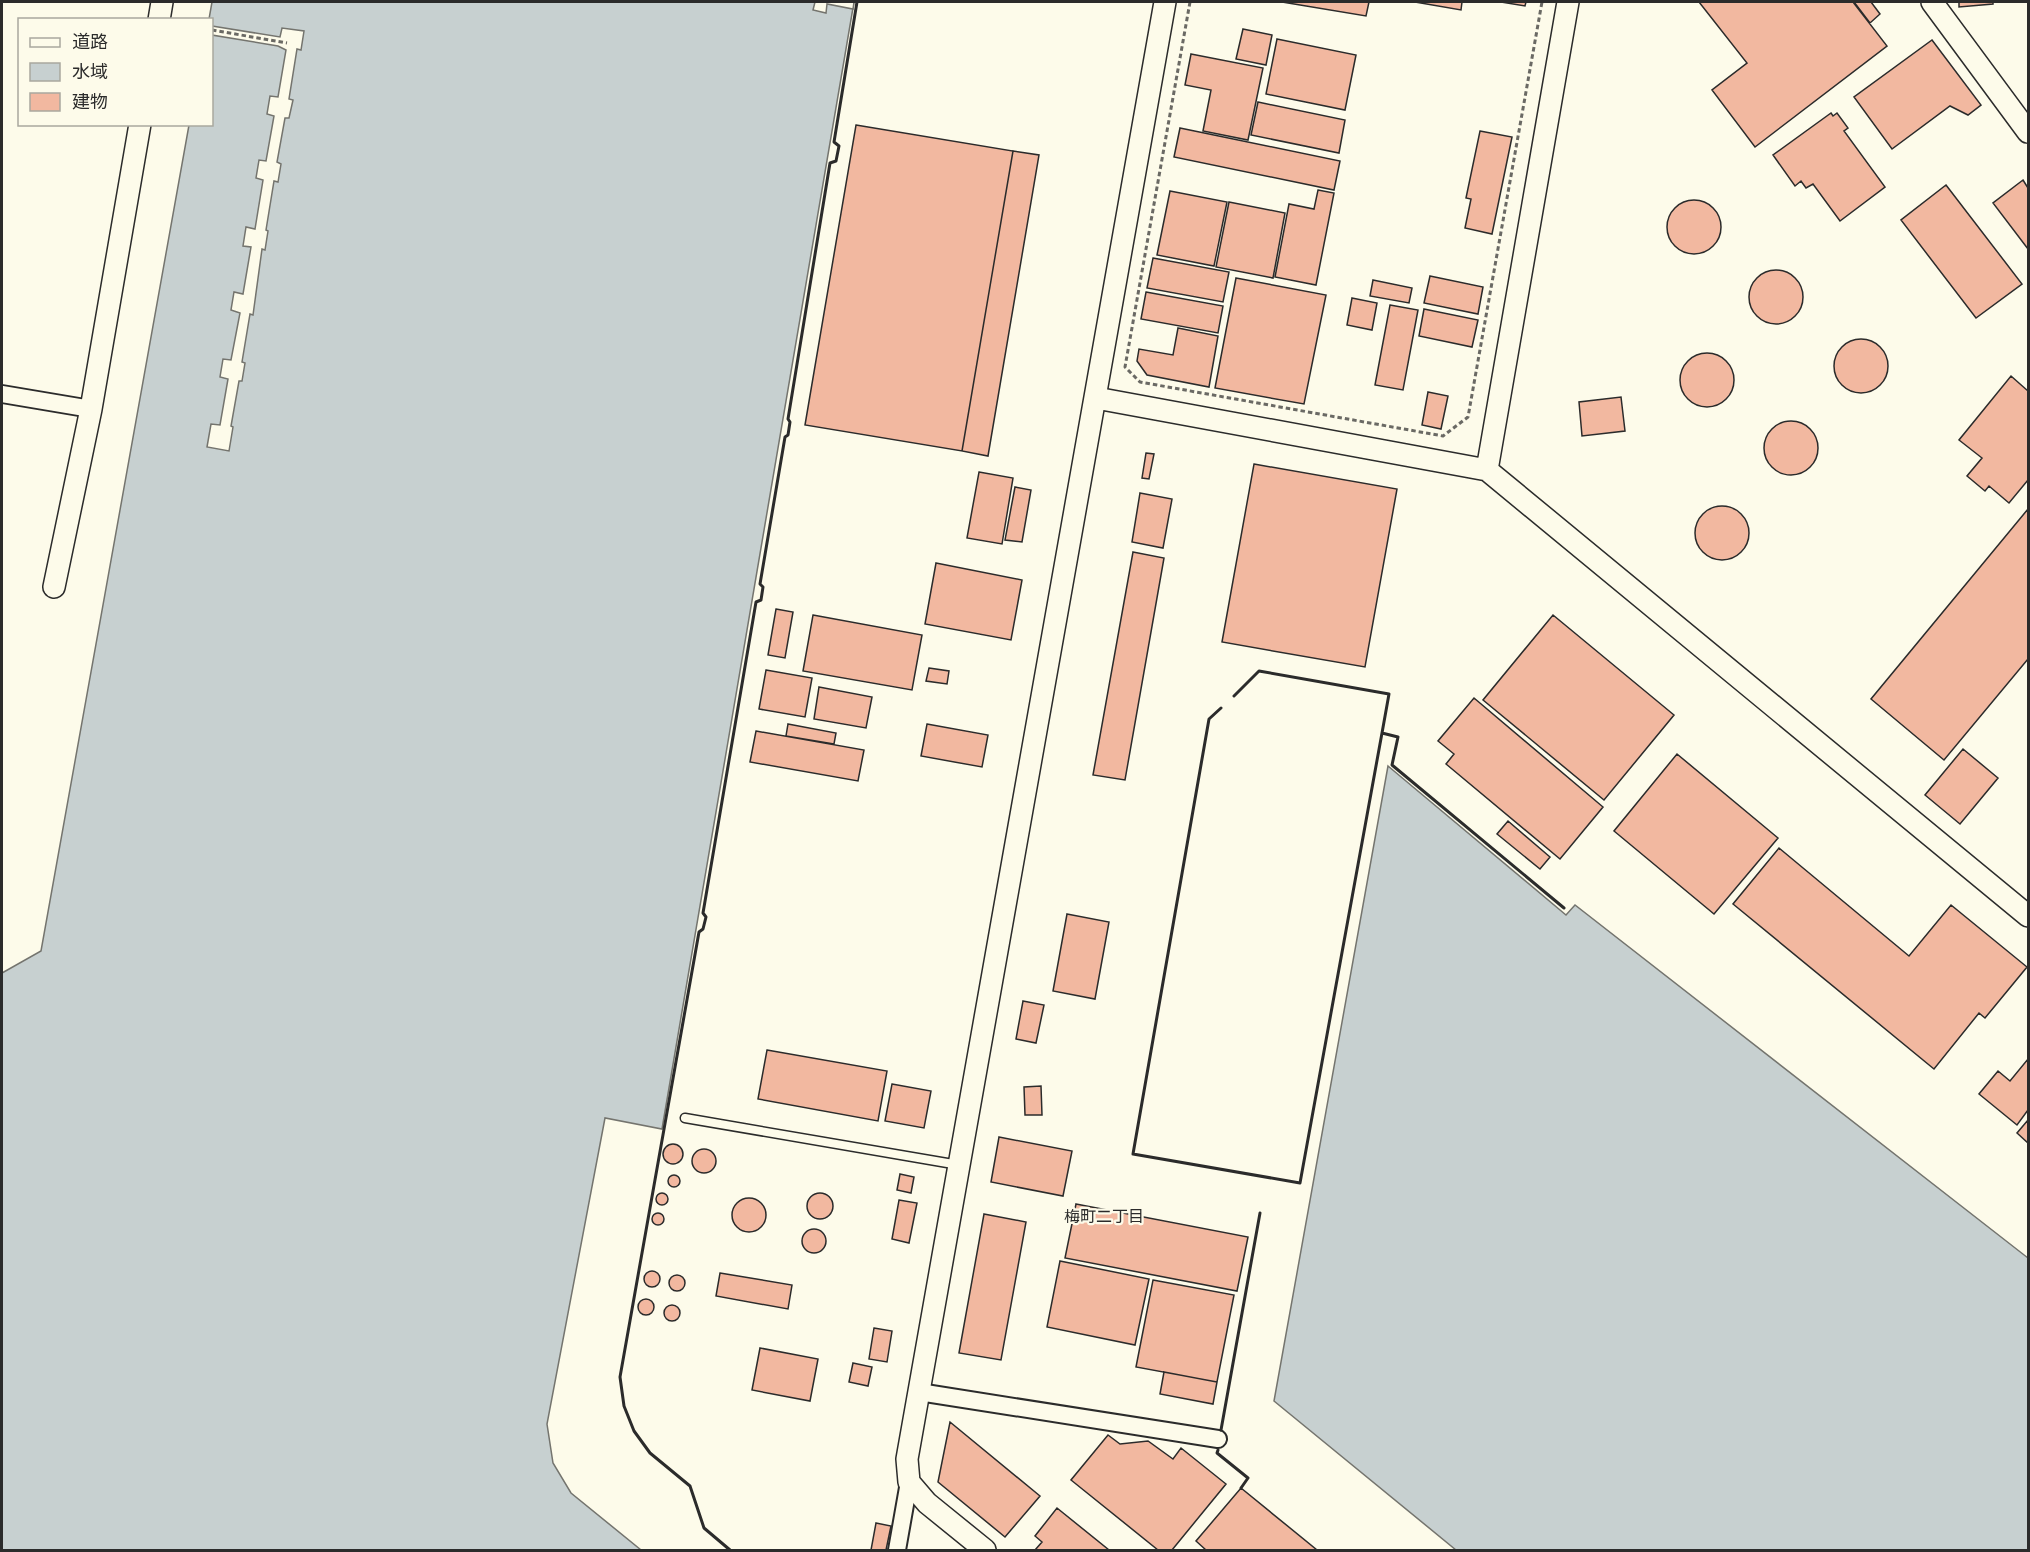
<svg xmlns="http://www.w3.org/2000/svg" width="2030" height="1552" viewBox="0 0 2030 1552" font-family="'DM Sans','Noto Sans JP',sans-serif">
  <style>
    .water { fill: #c7d0d0; stroke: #74746e; stroke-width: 1.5 }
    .pier { fill: #fdfbea; stroke: #74746e; stroke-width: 1.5 }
    .building { fill: #f2b8a0; stroke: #2b2b2b; stroke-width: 1.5 }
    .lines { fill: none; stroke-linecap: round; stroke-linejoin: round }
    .service-casing { stroke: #2b2b2b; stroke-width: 11 }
    .minor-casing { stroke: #2b2b2b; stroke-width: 20 }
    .tertiary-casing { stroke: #2b2b2b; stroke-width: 24 }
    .path { stroke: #6a6964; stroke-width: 3; stroke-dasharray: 4.5 3; stroke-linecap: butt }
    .service { stroke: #fdfbea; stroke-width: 8 }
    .minor { stroke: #fdfbea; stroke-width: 16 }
    .tertiary { stroke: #fdfbea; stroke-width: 21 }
    .wall { stroke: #2b2b2b; stroke-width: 3 }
    .labels { text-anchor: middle; stroke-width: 4.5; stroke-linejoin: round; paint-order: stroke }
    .neighbourhood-label { font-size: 16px; fill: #2b2b2b; stroke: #fdfbea }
  </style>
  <rect width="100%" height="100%" fill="#fdfbea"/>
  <path class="water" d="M212 2H854L662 1129 605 1118 547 1424 553 1463 571 1493 641 1550H2V973L41 951 189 125 212 124V20L209 19Z
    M1388 766 1566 915 1575 905 2028 1258V1550H1456L1274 1401Z"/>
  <path class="pier" d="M815 2H854L853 9 827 4 826 13 813 10Z
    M212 26 280 37 282 28 304 31 301 50 297 49 289 99 293 100 289 118H285L277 162 281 164 278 182 274 181 266 230 268 231 265 250 262 249 253 315 250 314 242 362 245 363 242 381H239L231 426 233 427 229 451 207 447 211 424 220 425 228 379 220 377 223 359 231 360 240 313 231 310 234 292 243 294 251 247 243 246 246 227 255 229 263 180 256 178 259 160 266 161 274 116 267 114 270 96 278 97 286 50 278 46 212 35Z"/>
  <path class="building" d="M1282 2H1369L1366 16Z
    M1415 2H1462L1461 10Z
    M1501 2H1526L1525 6Z
    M1699 2H1853L1887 46 1755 147 1712 90 1747 63Z
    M1854 2H1871L1880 14 1870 23Z
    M1959 2H1993V4L1959 7Z
    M1243 29 1272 35 1266 65 1236 59Z
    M1277 39 1356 55 1345 110 1266 94Z
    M1932 40 1981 105 1968 115 1950 106 1892 149 1854 97Z
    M1191 54 1263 68 1248 140 1203 131 1211 90 1185 85Z
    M1258 102 1345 120 1339 153 1251 135Z
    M1831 113 1833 116 1837 113 1848 128 1844 131 1885 187 1840 221 1813 184 1806 188 1801 181 1795 186 1773 155Z
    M856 125 1013 151 962 451 805 425Z
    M1180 128 1340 161 1334 190 1174 157Z
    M1480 131 1512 137 1492 234 1465 228 1471 199 1466 198Z
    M1013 151 1039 155 988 456 962 451Z
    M2023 180 2028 188V249L1993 203Z
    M1946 185 2022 284 1976 318 1901 220Z
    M1318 190 1334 193 1316 285 1275 277 1289 204 1314 209Z
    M1170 191 1227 202 1214 266 1157 255Z
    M1667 227a27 27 0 1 1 54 0a27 27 0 1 1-54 0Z
    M1229 202 1285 213 1273 278 1216 267Z
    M1153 258 1229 272 1223 302 1147 288Z
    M1749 297a27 27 0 1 1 54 0a27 27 0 1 1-54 0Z
    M1430 276 1483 287 1478 314 1424 303Z
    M1236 278 1326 295 1304 404 1215 388Z
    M1373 280 1412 288 1409 303 1370 296Z
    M1146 292 1223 306 1218 333 1141 319Z
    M1352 298 1377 303 1372 330 1347 325Z
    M1390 305 1418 310 1403 390 1375 385Z
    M1424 309 1478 320 1472 347 1419 336Z
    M1178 328 1218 336 1209 387 1147 375 1137 361 1139 349 1173 355Z
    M1834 366a27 27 0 1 1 54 0a27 27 0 1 1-54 0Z
    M1680 380a27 27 0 1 1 54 0a27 27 0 1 1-54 0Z
    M2011 376 2028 391V480L2009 503 1989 486 1985 491 1967 476 1982 458 1959 440Z
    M1428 392 1448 396 1441 429 1422 425Z
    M1621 397 1625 431 1582 436 1579 402Z
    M1764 448a27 27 0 1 1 54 0a27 27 0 1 1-54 0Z
    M1146 453 1154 454 1149 479 1142 478Z
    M1254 464 1397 489 1365 667 1222 642Z
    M979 472 1013 478 1002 544 967 538Z
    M1015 487 1031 490 1022 542 1005 540Z
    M1140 493 1172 499 1163 548 1132 542Z
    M1695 533a27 27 0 1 1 54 0a27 27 0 1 1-54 0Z
    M2028 509V659L1944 760 1871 699Z
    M1133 552 1164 558 1125 780 1093 775Z
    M936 563 1022 580 1011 640 925 624Z
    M776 609 793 612 785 658 768 655Z
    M813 615 922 635 912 690 803 671Z
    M1553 615 1674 715 1604 800 1483 700Z
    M929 668 949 671 947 684 926 681Z
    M766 670 812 678 805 717 759 709Z
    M819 687 872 697 866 728 814 719Z
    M1474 698 1603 807 1560 859 1446 764 1454 754 1438 741Z
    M788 724 836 733 834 744 786 736Z
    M927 724 988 735 982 767 921 756Z
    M756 731 864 750 858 781 750 762Z
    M1963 749 1998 778 1960 824 1925 795Z
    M1677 754 1778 838 1714 914 1614 831Z
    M1508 821 1550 857 1540 869 1497 834Z
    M1779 848 1909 956 1951 905 2027 967 1985 1018 1979 1013 1934 1069 1733 904Z
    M1067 914 1109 922 1095 999 1053 991Z
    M1023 1001 1044 1005 1036 1043 1016 1039Z
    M767 1050 887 1071 878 1121 758 1099Z
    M2028 1059V1110L2017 1125 1979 1094 1998 1071 2010 1081Z
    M892 1084 931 1091 924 1128 885 1121Z
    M1041 1086 1042 1115H1025L1024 1087Z
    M2028 1120V1143L2017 1133Z
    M999 1137 1072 1151 1063 1196 991 1182Z
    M663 1154a10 10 0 1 1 20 0a10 10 0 1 1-20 0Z
    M692 1161a12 12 0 1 1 24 0a12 12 0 1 1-24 0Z
    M900 1174 914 1177 911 1193 897 1190Z
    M668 1181a6 6 0 1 1 12 0a6 6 0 1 1-12 0Z
    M656 1199a6 6 0 1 1 12 0a6 6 0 1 1-12 0Z
    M807 1206a13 13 0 1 1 26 0a13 13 0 1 1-26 0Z
    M732 1215a17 17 0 1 1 34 0a17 17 0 1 1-34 0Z
    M899 1200 917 1203 909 1243 892 1239Z
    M1076 1204 1248 1237 1237 1291 1065 1258Z
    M652 1219a6 6 0 1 1 12 0a6 6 0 1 1-12 0Z
    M984 1214 1026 1222 1001 1360 959 1353Z
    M802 1241a12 12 0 1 1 24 0a12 12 0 1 1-24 0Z
    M1060 1261 1149 1279 1135 1345 1047 1327Z
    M644 1279a8 8 0 1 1 16 0a8 8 0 1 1-16 0Z
    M720 1273 792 1285 788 1309 716 1296Z
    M669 1283a8 8 0 1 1 16 0a8 8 0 1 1-16 0Z
    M1153 1280 1234 1295 1217 1382 1136 1367Z
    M638 1307a8 8 0 1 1 16 0a8 8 0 1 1-16 0Z
    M664 1313a8 8 0 1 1 16 0a8 8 0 1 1-16 0Z
    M874 1328 892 1331 887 1362 869 1359Z
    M760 1348 818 1359 810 1401 752 1390Z
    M853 1363 872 1367 868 1386 849 1382Z
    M1164 1372 1217 1382 1213 1404 1160 1394Z
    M950 1422 1040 1496 1005 1537 938 1482Z
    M1108 1435 1120 1444 1148 1441 1173 1459 1181 1448 1226 1484 1172 1550H1158L1071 1480Z
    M1241 1488 1317 1550H1206L1196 1541Z
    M1057 1508 1109 1550H1035L1042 1542 1035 1536Z
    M876 1523 891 1526 886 1550H871Z"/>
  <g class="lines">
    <g class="service-casing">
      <path id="service" d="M685 1118 959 1165"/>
    </g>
    <g class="minor-casing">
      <path id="minor" d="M2 394 91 409
        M919 1392 1218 1439
        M897 1550 909 1482"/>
    </g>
    <g class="tertiary-casing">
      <path id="tertiary" d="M1932 2 2028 132
        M159 20 162 2
        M1096 398 1487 470 2028 916
        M1487 470 1568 2
        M54 587 91 409 140 124
        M985 1550 927 1503 909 1482 907 1459 1165 2"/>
    </g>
    <path class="path" d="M1190 2 1125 367 1140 382 1443 436 1468 417 1542 2
      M212 30 287 43"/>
    <use href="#service" class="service"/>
    <use href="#minor" class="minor"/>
    <use href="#tertiary" class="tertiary"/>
    <path class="wall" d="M1234 696 1259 671 1389 694 1382 733 1398 737 1392 765 1564 908
      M1221 708 1209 719 1133 1154 1300 1183 1382 733
      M1221 1430 1260 1213
      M1218 1450 1217 1453 1248 1478 1241 1488
      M730 1550 704 1528 690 1486 650 1453 634 1431 624 1406 620 1377 699 932 703 929 706 917 703 913 756 602 761 600 763 587 760 584 785 437 788 435 790 422 788 419 830 163 836 161 839 146 834 142 857 2"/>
  </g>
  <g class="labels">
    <g class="neighbourhood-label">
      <text x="1104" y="1222">梅町二丁目</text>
    </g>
  </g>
  <rect width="2030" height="1552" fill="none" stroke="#2b2b2b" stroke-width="6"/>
  <rect x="18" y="18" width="195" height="108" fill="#fdfbea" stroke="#a9a89e" stroke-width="1.5"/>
  <rect x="30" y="38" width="30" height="9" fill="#fdfbea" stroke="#a9a89e" stroke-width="1.5"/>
  <text x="72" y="48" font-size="18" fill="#2b2b2b">道路</text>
  <rect x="30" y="63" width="30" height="18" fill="#c7d0d0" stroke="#a9a89e" stroke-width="1.5"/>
  <text x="72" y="78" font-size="18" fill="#2b2b2b">水域</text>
  <rect x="30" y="93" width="30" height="18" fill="#f2b8a0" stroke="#a9a89e" stroke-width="1.5"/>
  <text x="72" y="108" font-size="18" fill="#2b2b2b">建物</text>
</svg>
